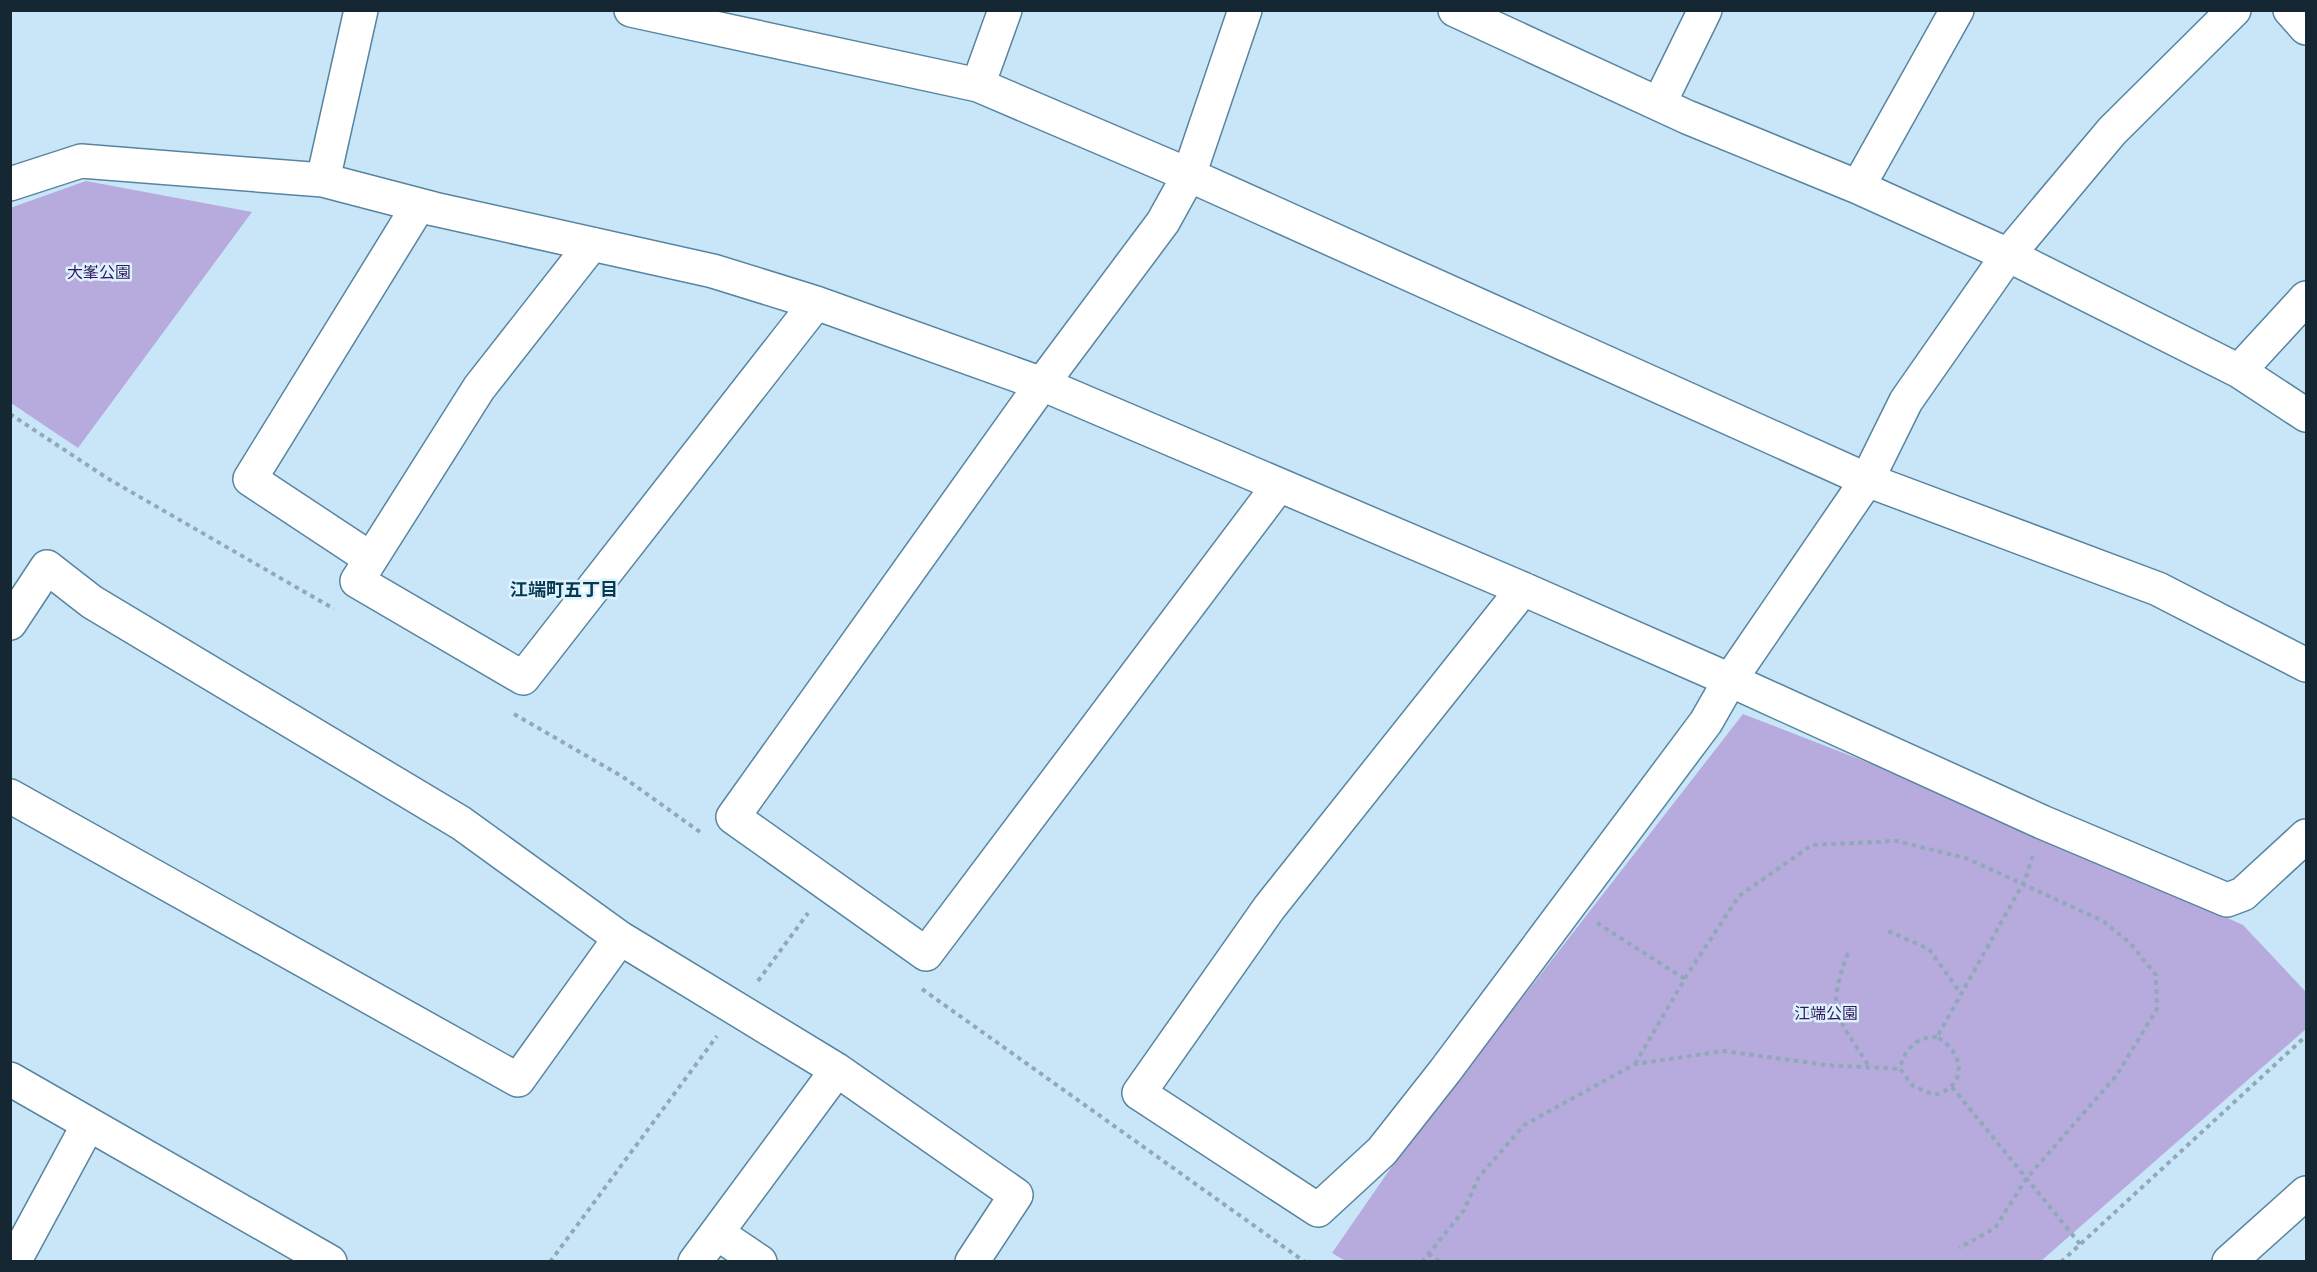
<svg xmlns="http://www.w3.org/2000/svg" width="2317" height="1272" viewBox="0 0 2317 1272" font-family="Arial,'Noto Sans JP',sans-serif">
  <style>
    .green { fill: #b7abdd }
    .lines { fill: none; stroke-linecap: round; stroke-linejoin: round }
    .minor-casing { stroke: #5785a1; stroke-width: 36 }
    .path { stroke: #8fa9b9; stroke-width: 4; stroke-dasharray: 4.5 4.5; stroke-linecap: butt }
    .minor { stroke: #fff; stroke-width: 33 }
    .labels { text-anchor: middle; stroke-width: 5; stroke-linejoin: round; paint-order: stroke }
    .park-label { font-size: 16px; fill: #33175f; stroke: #def2fe }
    .neighbourhood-label { font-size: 18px; font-weight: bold; fill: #053851; stroke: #def2fe }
  </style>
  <rect width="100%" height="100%" fill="#c9e6f8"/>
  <path class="green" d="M86 181 252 212 78 448 11 403 10 208Z
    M1743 714 1975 804 2243 925 2306 992V1029L2041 1261 1347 1262 1332 1253 1397 1159Z"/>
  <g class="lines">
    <g class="minor-casing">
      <path id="minor" d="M631 10 978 85 1189 175 1867 480 2158 589 2306 665
        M1245 10 1189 175 1163 222 1042 384 733 817 926 954 1279 485
        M1455 10 1687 117 1858 187 2008 255 2239 371 2306 415
        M2290 10 2306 28
        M978 85 1005 10
        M1659 104 1705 10
        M323 180 361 10
        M10 184 81 161 323 180 434 209 713 271 816 303 1042 384 1523 589 1730 680 2042 822 2227 900 2243 894 2306 836
        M1858 187 1957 10
        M592 244 479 388 357 581 523 678 816 303
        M2239 371 2306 298
        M371 559 250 479 419 205
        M1523 589 1269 908 1139 1093 1318 1210 1382 1151 1445 1071 1706 722 1730 680 1867 480 1906 401 2008 255 2112 131 2234 10
        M10 623 47 567 92 602 461 823 620 938 837 1070 1016 1195 972 1262
        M10 796 518 1080 620 938
        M10 1079 330 1262
        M717 1233 760 1262
        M14 1262 88 1125
        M695 1262 837 1070
        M2229 1262 2306 1193"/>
    </g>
    <path class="path" d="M10 414 107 478 334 609
      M514 714 623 777 700 832
      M1597 923 1685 979
      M1888 931 1929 949 1961 994
      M1848 953C1826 1012 1836 1014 1868 1065
      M758 981 808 913
      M922 989 1305 1262
      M1937 1037C1916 1037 1904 1049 1900 1069L1913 1086 1934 1095C1969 1086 1964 1052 1937 1037L2025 880 2033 855
      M1635 1064 1687 975 1739 896 1812 845 1896 841 1966 858 2103 921 2130 943 2156 975 2157 1009 2116 1076 2026 1179 1995 1228 1959 1248
      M1952 1087 2080 1244
      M1428 1254 1440 1262
      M550 1262 717 1036
      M1422 1262 1464 1210 1479 1177 1524 1125 1635 1064 1724 1051 1826 1065 1900 1069
      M2061 1262 2306 1036"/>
    <use href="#minor" class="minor"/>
  </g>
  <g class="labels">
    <g class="park-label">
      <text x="99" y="278">大峯公園</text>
      <text x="1826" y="1019">江端公園</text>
    </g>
    <g class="neighbourhood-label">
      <text x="564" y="596">江端町五丁目</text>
    </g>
  </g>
  <rect width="2317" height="1272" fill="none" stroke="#142733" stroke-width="24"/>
</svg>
